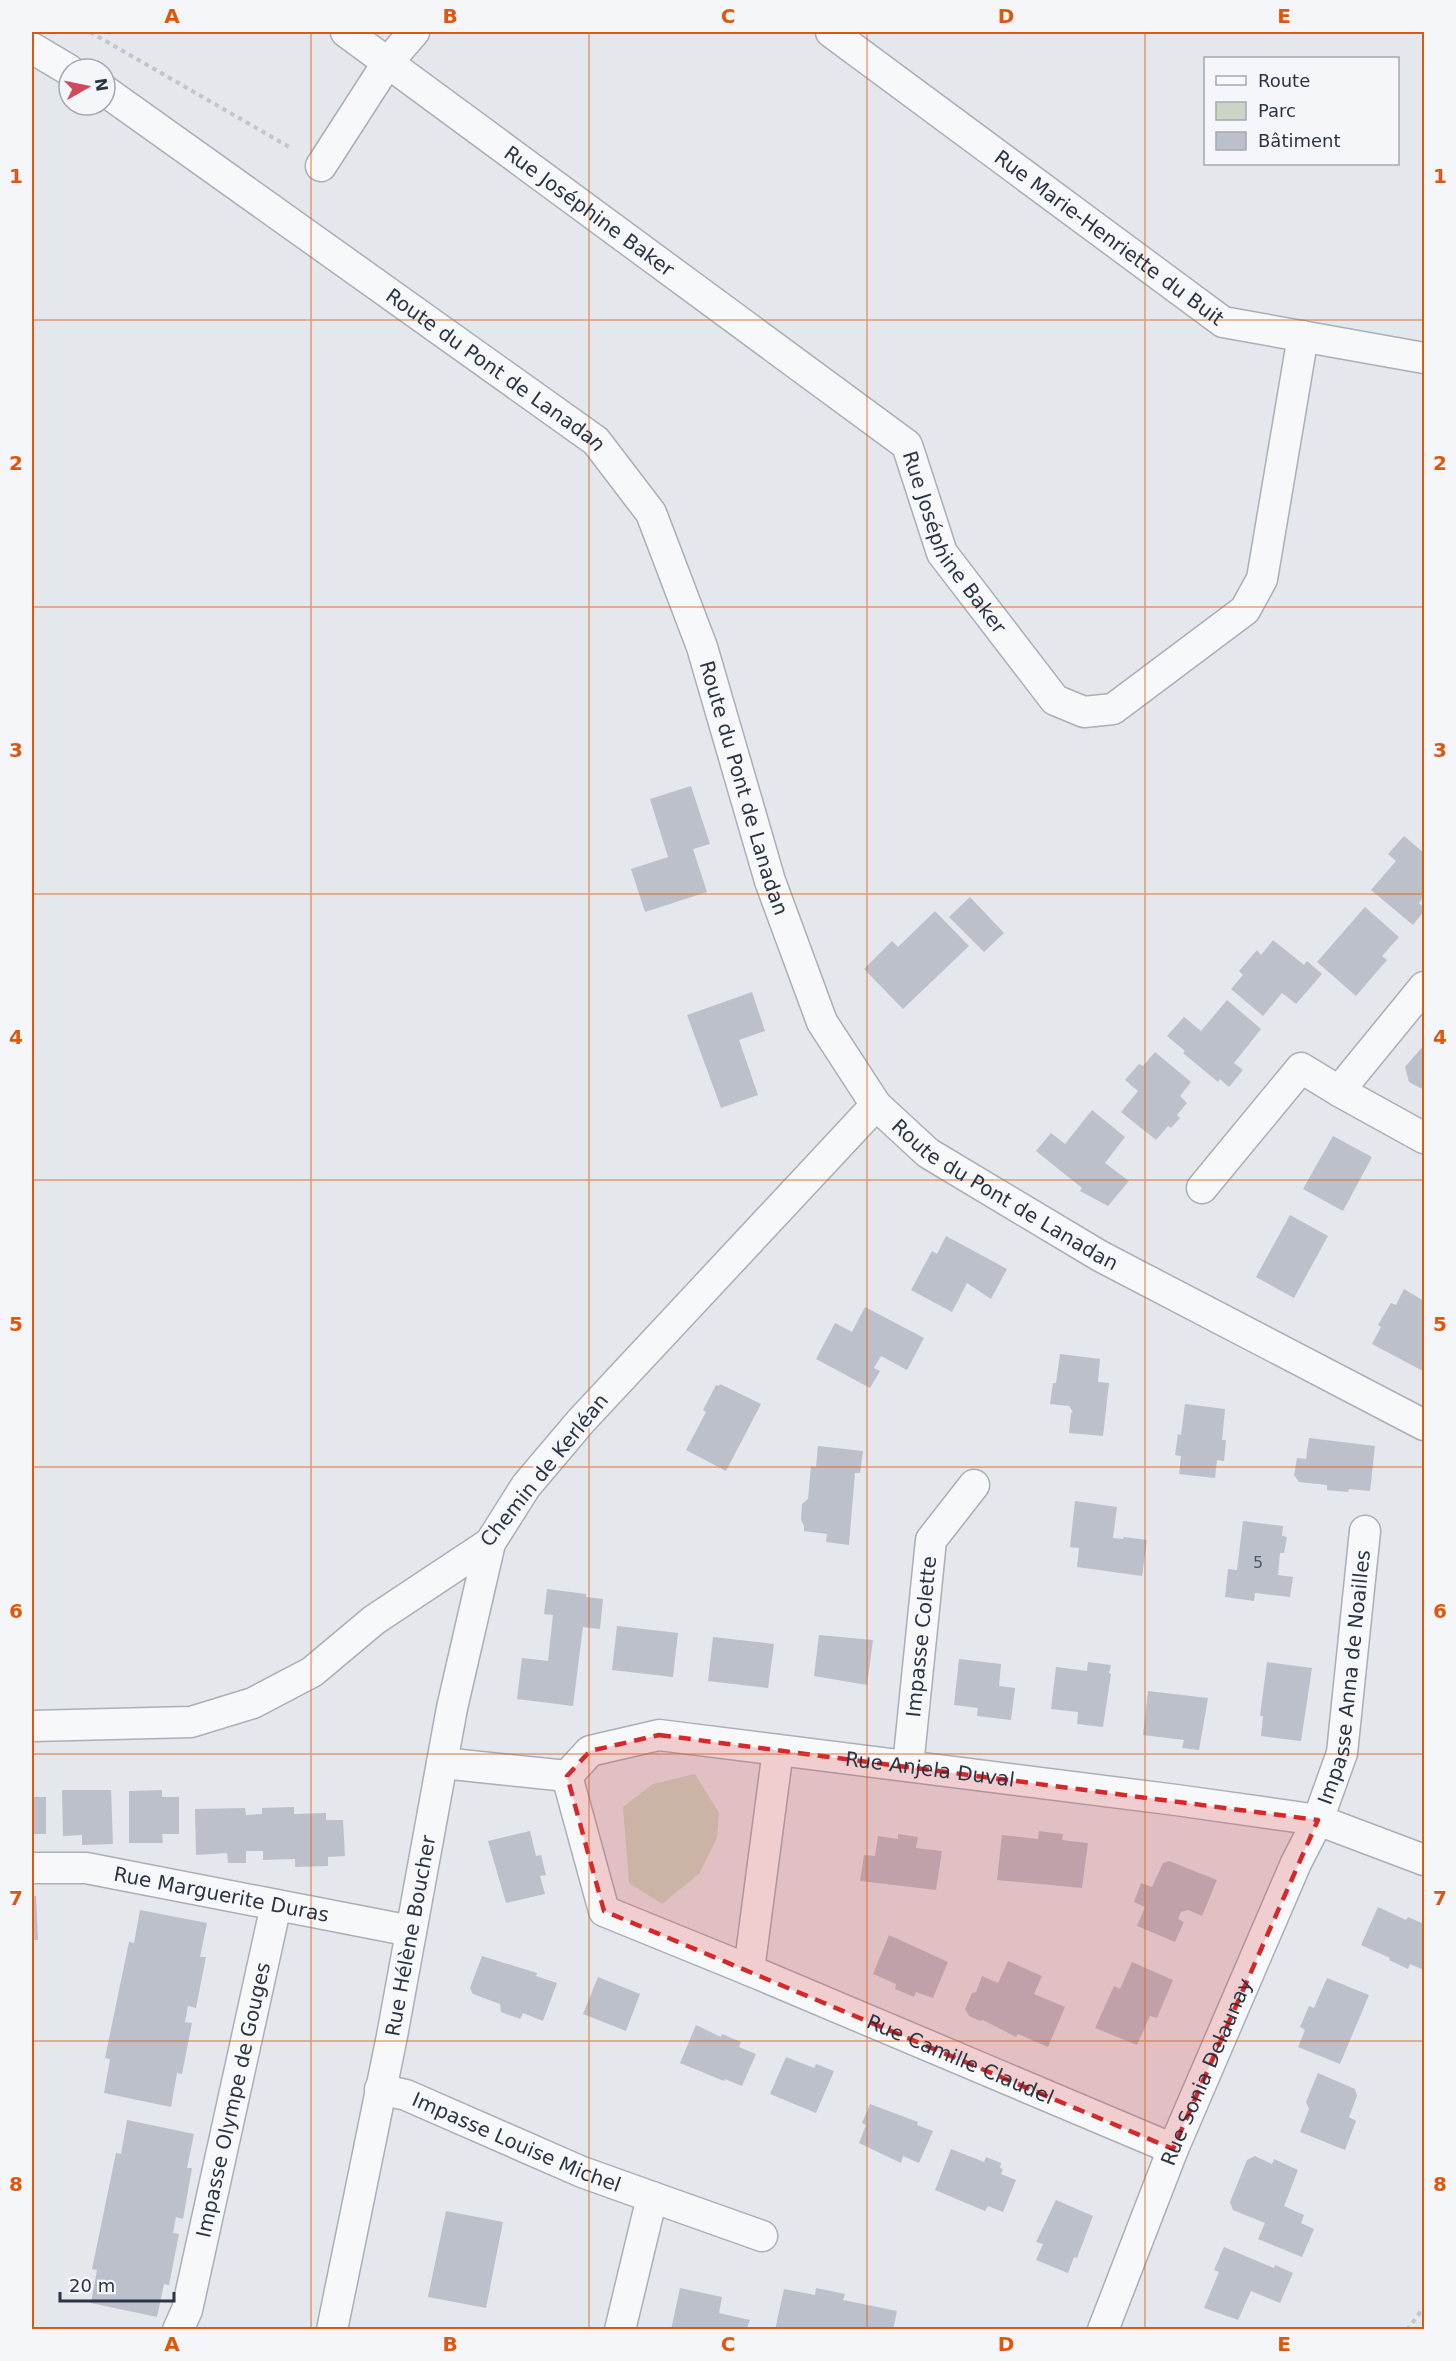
<svg xmlns="http://www.w3.org/2000/svg" width="1456" height="2361" viewBox="0 0 1456 2361" font-family="'DejaVu Sans',sans-serif">
  <style>
    .park { fill: #c9d6c5 }
    .building { fill: #bbc0ca }
    .lines { fill: none; stroke-linecap: round; stroke-linejoin: round }
    .minor-casing { stroke: #a9aeb7; stroke-width: 33 }
    .path { stroke: #c2c5cb; stroke-width: 4; stroke-dasharray: 4.5 4.5; stroke-linecap: butt }
    .minor { stroke: #f7f8fa; stroke-width: 30 }
    .marked { fill: #d62828; fill-opacity: 0.2; stroke: #d62828; stroke-width: 4.5; stroke-dasharray: 12 8; stroke-linejoin: round }
    .grid { fill: none; stroke: #df570f; stroke-width: 1.5; stroke-opacity: 0.55 }
    .labels { text-anchor: middle; stroke-width: 5; stroke-linejoin: round; paint-order: stroke }
    .number-label { font-size: 16px; fill: #4f5766 }
    .street-label { font-size: 20px; fill: #2b3445; stroke: #f4f6f9 }
    .neatline { fill: none; stroke: #df570f; stroke-width: 2 }
    .grid-label { font-size: 20px; text-anchor: middle; font-weight: bold; fill: #df570f }
  </style>
  <rect width="100%" height="100%" fill="#e4e7ec"/>
  <path class="park" d="M695 1774 719 1813 717 1838 699 1874 662 1904 629 1883 623 1807 653 1784Z"/>
  <path class="building" d="M691 786 710 844 693 849 707 892 645 912 631 869 668 857 650 799Z
    M1404 836 1424 853V896L1419 903 1424 908V911L1413 925 1371 890 1396 861 1388 854Z
    M970 897 1004 933 984 952 949 917Z
    M1365 907 1399 937 1382 956 1387 960 1356 996 1317 962Z
    M935 911 969 946 903 1009 864 969 892 941 898 947Z
    M1273 940 1304 965 1307 961 1322 974 1296 1004 1282 993 1263 1016 1231 989 1243 975 1239 971 1257 950 1261 955Z
    M752 992 765 1031 739 1040 758 1095 721 1108 687 1015Z
    M1227 1000 1261 1029 1234 1063 1243 1070 1229 1087 1220 1079 1218 1082 1183 1053 1185 1051 1167 1036 1184 1017 1201 1031Z
    M1424 1045V1090L1409 1082 1405 1067Z
    M1155 1052 1191 1082 1180 1096 1187 1103 1177 1115 1180 1118 1171 1128 1168 1126 1156 1140 1121 1112 1138 1091 1125 1080 1139 1064 1143 1066Z
    M1092 1110 1125 1137 1105 1163 1129 1181 1108 1206 1080 1191 1082 1188 1036 1151 1051 1133 1065 1144Z
    M1333 1136 1372 1157 1343 1211 1303 1189Z
    M1290 1215 1328 1236 1294 1298 1256 1277Z
    M946 1236 1007 1269 991 1299 967 1283 952 1312 911 1290 932 1251 937 1254Z
    M1404 1289 1424 1301 1423 1371 1372 1344 1381 1327 1378 1325 1391 1303 1396 1305Z
    M865 1307 924 1338 907 1370 881 1356 874 1368 880 1371 870 1388 816 1359 835 1323 852 1332Z
    M1060 1354 1100 1359 1098 1382 1109 1383 1103 1436 1069 1433 1071 1413 1073 1412 1069 1406 1050 1404 1053 1383H1056Z
    M720 1384 761 1404 726 1471 686 1450 706 1412 703 1410 716 1385 719 1386Z
    M1185 1404 1225 1409 1222 1440H1226L1224 1461 1217 1460 1215 1478 1179 1474 1181 1456 1175 1455 1178 1434 1181 1435Z
    M1309 1438 1375 1446 1370 1491 1349 1489 1348 1492 1327 1490V1485L1299 1482 1294 1475 1297 1458 1306 1459Z
    M818 1446 863 1451 860 1473H855L849 1545 826 1542 827 1534 804 1531V1526L801 1520 802 1504 808 1499 811 1466 816 1467Z
    M1075 1501 1117 1507 1113 1538 1123 1539 1124 1537 1147 1540 1142 1576 1077 1567 1079 1548 1070 1547Z
    M1243 1521 1283 1526 1282 1536 1287 1537 1284 1553H1280L1278 1575 1293 1577 1290 1597 1255 1593 1254 1601 1225 1597 1228 1569 1237 1570Z
    M547 1589 586 1594V1597L603 1599 600 1629 583 1627 573 1706 517 1699 522 1658 548 1661 553 1615 544 1614Z
    M617 1626 678 1633 673 1677 612 1670Z
    M819 1635 873 1640 867 1685 814 1676Z
    M713 1637 774 1644 768 1688 708 1681Z
    M959 1659 1001 1664 999 1686 1015 1688 1011 1720 977 1716 978 1708 954 1705Z
    M1088 1662 1111 1665 1109 1673 1111 1674 1103 1727 1077 1724 1078 1712 1051 1709 1056 1667 1087 1671Z
    M1267 1662 1312 1668 1301 1741 1261 1736 1263 1716H1260Z
    M1148 1691 1208 1698 1199 1750 1182 1748 1184 1740 1143 1735Z
    M62 1790H111L113 1844 82 1845V1835L63 1836Z
    M162 1790V1797H179V1834H162L163 1843H129V1791Z
    M32 1797H46V1834H32Z
    M294 1807V1814L326 1813V1820H343L345 1856 328 1857V1866L295 1867V1859L263 1860V1851H246V1863H228L227 1853 196 1855 195 1809 245 1808 246 1815 262 1814V1808Z
    M530 1831 536 1856 541 1855 546 1875 540 1876 545 1894 506 1903 488 1841Z
    M1039 1831 1063 1834 1062 1840 1088 1843 1082 1888 997 1880 1002 1835 1038 1839Z
    M898 1834 918 1837 916 1848 942 1851 936 1890 860 1881 864 1855 875 1856 878 1836 898 1839Z
    M1169 1861 1217 1880 1202 1916 1188 1910 1181 1912 1178 1919 1184 1922 1175 1942 1137 1926 1145 1907 1134 1902 1141 1883 1152 1887 1163 1863Z
    M32 1896H36L38 1940H32Z
    M1378 1907 1406 1920 1408 1917 1424 1924V1970L1410 1964 1408 1969 1389 1960 1390 1958 1361 1945Z
    M140 1910 207 1923 200 1957H206L196 2008 188 2006 185 2022 192 2023 182 2074 177 2073 171 2107 104 2093 110 2059 105 2058 129 1942 134 1943Z
    M889 1935 948 1962 933 1998 916 1992 914 1997 895 1989 896 1984 873 1974Z
    M482 1956 537 1973 536 1976 557 1983 543 2021 523 2013 520 2019 501 2012 500 2004 473 1994 470 1988Z
    M1008 1961 1042 1976 1034 1994 1065 2007 1048 2047 1018 2034 1016 2037 983 2020 980 2021 969 2016 965 2009 972 1993 976 1992 982 1976 998 1983Z
    M1132 1962 1173 1980 1157 2018 1150 2016 1137 2045 1095 2028 1114 1986 1120 1989Z
    M598 1977 640 1994 626 2031 583 2014Z
    M1327 1978 1369 1995 1340 2064 1298 2047 1305 2030 1300 2027 1309 2006 1314 2008Z
    M696 2025 721 2037 722 2034 741 2042 739 2047 756 2054 742 2086 725 2079 724 2081 680 2063Z
    M786 2057 814 2068 816 2064 834 2071 816 2113 770 2094Z
    M1318 2073 1355 2089 1357 2096 1349 2117 1356 2121 1345 2150 1300 2132 1309 2109 1306 2102Z
    M870 2104 918 2122 917 2125 933 2131 919 2163 903 2156 901 2163 859 2143 866 2125 862 2123Z
    M127 2120 194 2134 187 2168H192L183 2219 176 2217 173 2233 179 2234 169 2285 164 2284 157 2317 91 2303 97 2270 92 2269 116 2153 121 2154Z
    M951 2149 984 2162 986 2157 1001 2163 1000 2168 1003 2169 1001 2174 1016 2180 1003 2212 988 2206 985 2211 935 2190Z
    M1255 2156 1272 2164 1274 2159 1298 2170 1284 2206 1304 2215 1301 2223 1314 2229 1302 2257 1258 2239 1265 2223 1233 2210 1230 2202 1247 2160Z
    M1056 2200 1093 2216 1077 2258 1074 2257 1068 2273 1036 2260 1043 2244 1036 2242Z
    M446 2211 503 2222 486 2308 428 2297Z
    M1224 2247 1274 2268 1275 2265 1293 2273 1280 2303 1251 2291 1238 2320 1204 2308 1219 2272 1214 2270Z
    M680 2288 722 2297 719 2313 750 2320 746 2330H671Z
    M816 2288 845 2294 843 2300 897 2311 893 2330H775L784 2289 815 2295Z"/>
  <g class="lines">
    <g class="minor-casing">
      <g id="minor">
        <path id="s1" d="M346 32 907 445 942 553 1055 700 1084 712 1113 709 1245 610 1262 579 1303 336"/>
        <path id="s2" d="M831 32 1223 322 1424 358"/>
        <path d="M32 48 69 70"/>
        <path id="s3" d="M105 91 596 441 651 513 702 647 770 881 822 1022 876 1105 928 1153 1100 1256 1424 1425"/>
        <path d="M321 166 388 62 414 32"/>
        <path d="M1424 987 1339 1091 1424 1138"/>
        <path d="M1202 1188 1301 1068 1339 1091"/>
        <path d="M32 1726 191 1722 253 1703 312 1672 374 1620 490 1543 526 1486 581 1421 876 1105"/>
        <path d="M442 1763 567 1776"/>
        <path id="s4" d="M908 1766 931 1540 974 1485"/>
        <path id="s5" d="M567 1776 590 1751 659 1735 1176 1800 1318 1820 1424 1860"/>
        <path id="s6" d="M567 1776 604 1911 749 1970 1173 2149"/>
        <path id="s7" d="M32 1868H86L411 1931"/>
        <path d="M749 1970 778 1750"/>
        <path id="s8" d="M380 2089 406 2095 582 2172 652 2197 620 2330"/>
        <path d="M652 2197 762 2236"/>
        <path id="s9" d="M178 2330 187 2310 276 1905"/>
        <path id="s10" d="M332 2330 392 2036 452 1708 490 1543"/>
        <path id="s11" d="M1103 2330 1173 2149 1296 1863 1318 1820 1342 1753 1365 1531"/>
      </g>
    </g>
    <path class="path" d="M90 32 291 148
      M1407 2330 1421 2311 1424 2310"/>
    <use href="#minor" class="minor"/>
  </g>
  <path class="marked" d="M659 1735 1318 1820 1173 2149 604 1911 567 1776 590 1751Z"/>
  <path class="grid" d="M311 32V2330M589 32V2330M867 32V2330M1145 32V2330M32 320H1424M32 607H1424M32 894H1424M32 1180H1424M32 1467H1424M32 1754H1424M32 2041H1424"/>
  <g class="labels">
    <g class="number-label">
      <text x="1258" y="1568">5</text>
    </g>
    <g class="street-label">
      <text dy="7" stroke="none"><textPath href="#s1" startOffset="302">Rue Joséphine Baker</textPath></text>
      <text dy="7" stroke="none"><textPath href="#s2" startOffset="346">Rue Marie-Henriette du Buit</textPath></text>
      <text dy="7" stroke="none"><textPath href="#s3" startOffset="480">Route du Pont de Lanadan</textPath></text>
      <text dy="7" stroke="none"><textPath href="#s1" startOffset="806">Rue Joséphine Baker</textPath></text>
      <text dy="7" stroke="none"><textPath href="#s3" startOffset="984">Route du Pont de Lanadan</textPath></text>
      <text dy="7" stroke="none"><textPath href="#s3" startOffset="1488">Route du Pont de Lanadan</textPath></text>
      <text transform="translate(544 1470) rotate(-51)" y="7">Chemin de Kerléan</text>
      <text dy="7" stroke="none"><textPath href="#s4" startOffset="130">Impasse Colette</textPath></text>
      <text dy="7" stroke="none"><textPath href="#s11" startOffset="700">Impasse Anna de Noailles</textPath></text>
      <text dy="7" stroke="none"><textPath href="#s5" startOffset="378">Rue Anjela Duval</textPath></text>
      <text dy="7" stroke="none"><textPath href="#s7" startOffset="192">Rue Marguerite Duras</textPath></text>
      <text dy="7" stroke="none"><textPath href="#s10" startOffset="402">Rue Hélène Boucher</textPath></text>
      <text dy="7" stroke="none"><textPath href="#s6" startOffset="526">Rue Camille Claudel</textPath></text>
      <text dy="7" stroke="none"><textPath href="#s11" startOffset="278">Rue Sonia Delaunay</textPath></text>
      <text dy="7" stroke="none"><textPath href="#s9" startOffset="237">Impasse Olympe de Gouges</textPath></text>
      <text dy="7" stroke="none"><textPath href="#s8" startOffset="147">Impasse Louise Michel</textPath></text>
    </g>
  </g>
  <rect width="1456" height="2361" fill="none" stroke="#f4f6f9" stroke-width="66"/>
  <rect x="1204" y="57" width="195" height="108" fill="#f4f6f9" stroke="#a4a8b1" stroke-width="1.5"/>
  <rect x="1216" y="76" width="30" height="9" fill="#f7f8fa" stroke="#a4a8b1" stroke-width="1.5"/>
  <text x="1258" y="87" font-size="18" fill="#2b3445">Route</text>
  <rect x="1216" y="102" width="30" height="18" fill="#c9d6c5" stroke="#a4a8b1" stroke-width="1.5"/>
  <text x="1258" y="117" font-size="18" fill="#2b3445">Parc</text>
  <rect x="1216" y="132" width="30" height="18" fill="#bbc0ca" stroke="#a4a8b1" stroke-width="1.5"/>
  <text x="1258" y="147" font-size="18" fill="#2b3445">Bâtiment</text>
  <g transform="translate(87 87) rotate(81)"><circle r="28" fill="#f4f6f9" stroke="#a4a8b1" stroke-width="1.5"/>
  <path d="M0-4.5L10 22L0 15L-10 22Z" fill="#d1495b"/>
  <text y="-9" font-size="16" font-weight="bold" text-anchor="middle" fill="#2b3445">N</text>
  </g>
  <path d="M60 2292v9h114v-9" fill="none" stroke="#2b3445" stroke-width="3"/>
  <text x="69" y="2292" font-size="18" fill="#2b3445" stroke="#f4f6f9" stroke-width="4.5" paint-order="stroke">20 m</text>
  <rect x="33" y="33" width="1390" height="2295" class="neatline"/>
  <g class="grid-label">
    <text x="172" y="23">A</text>
    <text x="450" y="23">B</text>
    <text x="728" y="23">C</text>
    <text x="1006" y="23">D</text>
    <text x="1284" y="23">E</text>
    <text x="16" y="183">1</text>
    <text x="1440" y="183">1</text>
    <text x="16" y="470">2</text>
    <text x="1440" y="470">2</text>
    <text x="16" y="757">3</text>
    <text x="1440" y="757">3</text>
    <text x="16" y="1044">4</text>
    <text x="1440" y="1044">4</text>
    <text x="16" y="1331">5</text>
    <text x="1440" y="1331">5</text>
    <text x="16" y="1618">6</text>
    <text x="1440" y="1618">6</text>
    <text x="16" y="1905">7</text>
    <text x="1440" y="1905">7</text>
    <text x="16" y="2191">8</text>
    <text x="1440" y="2191">8</text>
    <text x="172" y="2351">A</text>
    <text x="450" y="2351">B</text>
    <text x="728" y="2351">C</text>
    <text x="1006" y="2351">D</text>
    <text x="1284" y="2351">E</text>
  </g>
</svg>
